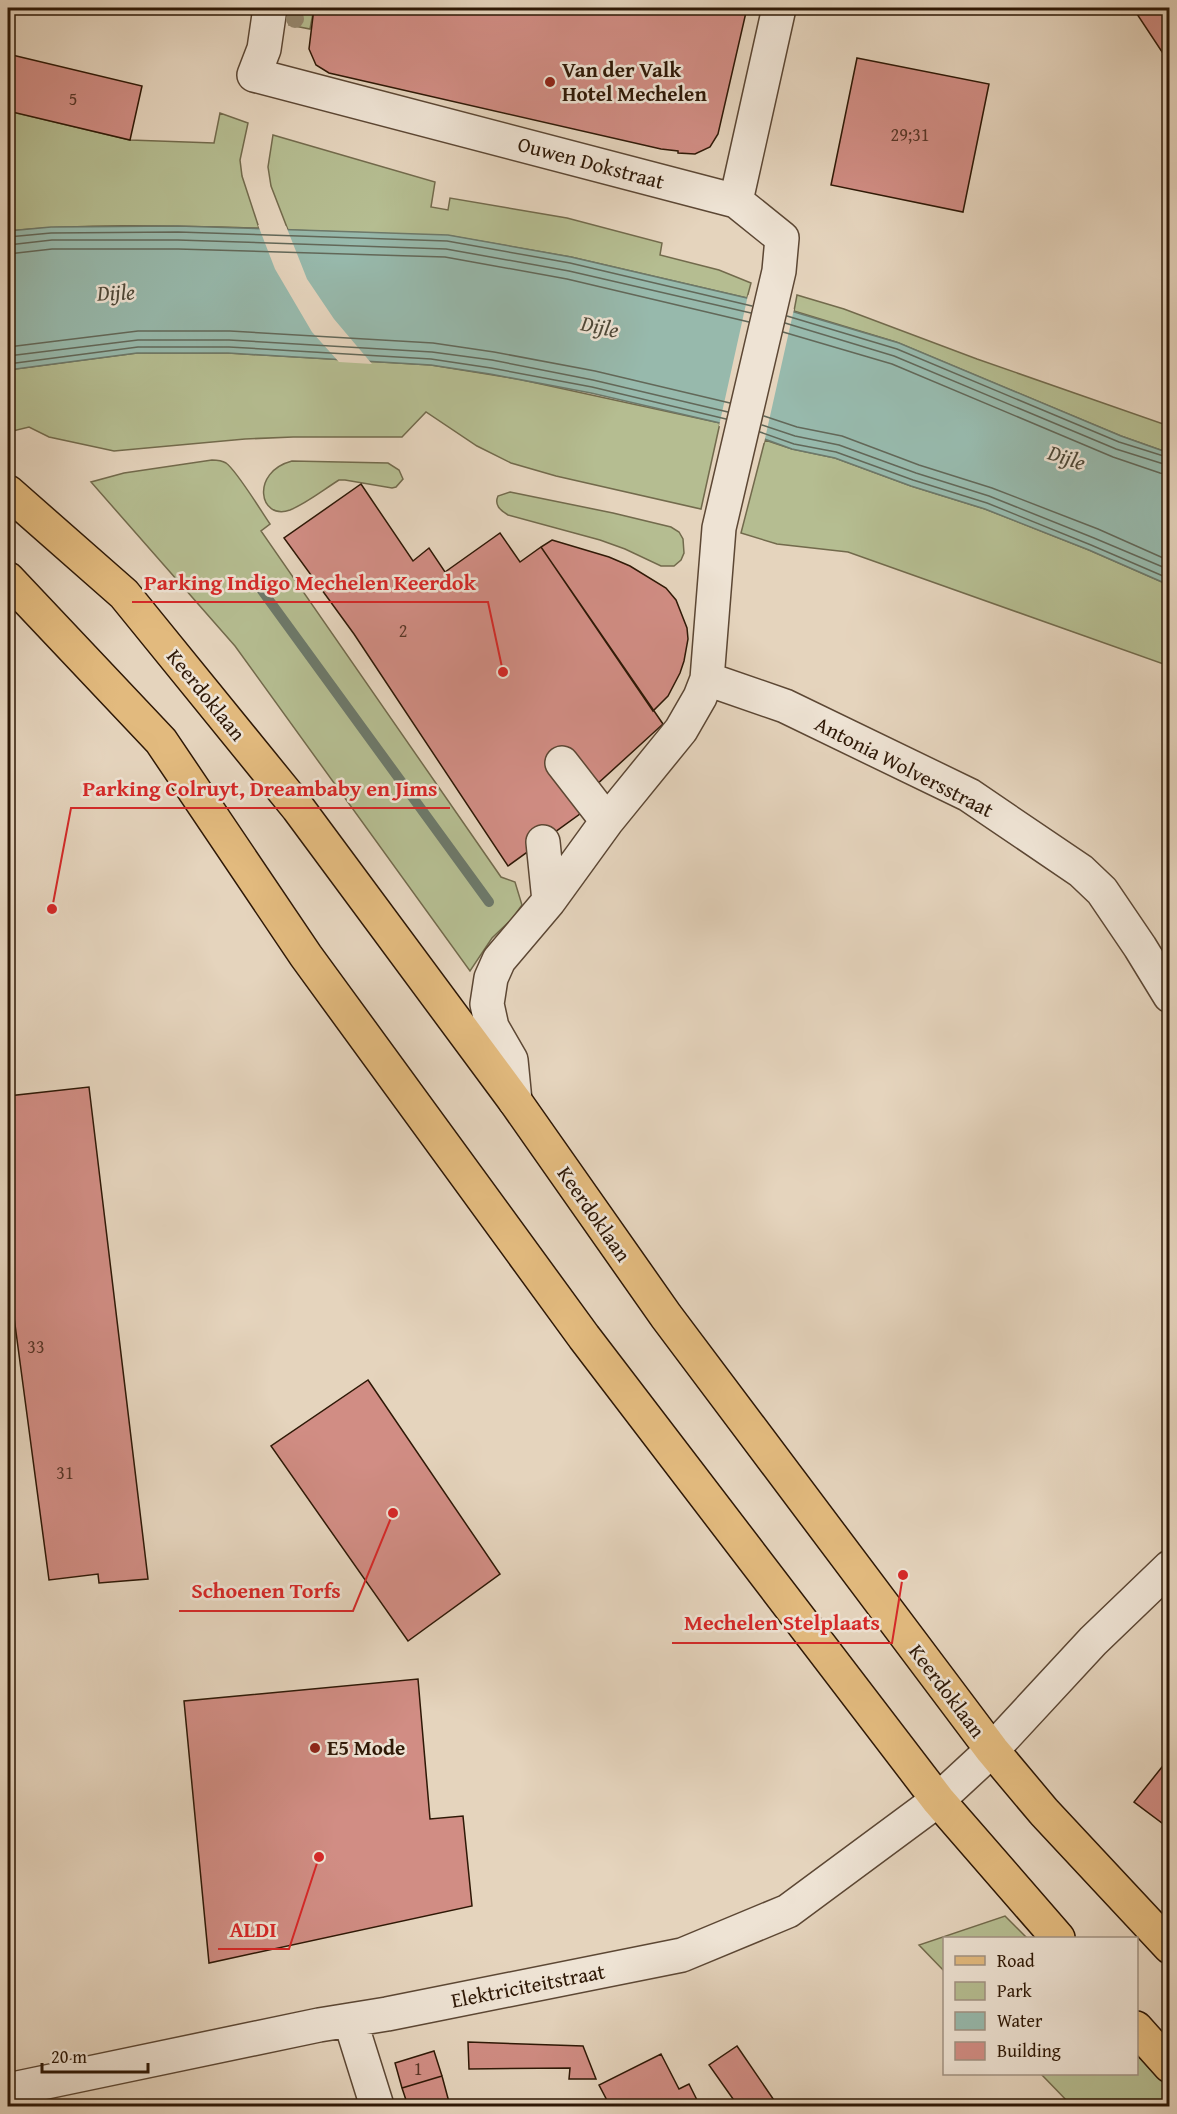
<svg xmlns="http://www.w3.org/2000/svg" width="1177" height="2114" viewBox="0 0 1177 2114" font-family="'Gentium Book Plus',serif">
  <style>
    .green { fill: #b5bd91; stroke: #726a4c; stroke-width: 1.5 }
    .water { fill: #97b9ac; stroke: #6d796a; stroke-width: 1.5 }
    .pier { fill: #e5d4bd }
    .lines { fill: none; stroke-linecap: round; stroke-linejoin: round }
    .shore { stroke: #626859; stroke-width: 1.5 }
    .stream { stroke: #6d796a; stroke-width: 10 }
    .building { fill: #d18d84; stroke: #2e1806; stroke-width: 1.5 }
    .minor-casing { stroke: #5c4734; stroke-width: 36 }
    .major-casing { stroke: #2e1806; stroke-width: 36 }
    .minor { stroke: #eee3d4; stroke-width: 33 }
    .major { stroke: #e2ba7e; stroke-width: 33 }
    .tree { fill: #96886f }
    .poi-dot { fill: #8f2418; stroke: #eee3d4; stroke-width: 2 }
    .labels { text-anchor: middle; stroke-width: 5; stroke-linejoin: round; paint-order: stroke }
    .number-label { font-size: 18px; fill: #573526 }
    .poi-label { font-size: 21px; font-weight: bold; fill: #2e1806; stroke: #eee3d4; text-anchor: start }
    .street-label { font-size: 21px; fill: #2e1806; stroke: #eee3d4 }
    .water-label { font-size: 22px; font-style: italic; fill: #4e4838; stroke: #eee3d4 }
    .leader { fill: none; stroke: #d62828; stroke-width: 2 }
    .callout-dot { fill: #d62828; stroke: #eee3d4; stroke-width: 2 }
    .callout-label { font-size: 22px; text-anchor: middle; font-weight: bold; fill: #d62828; stroke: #eee3d4; stroke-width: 5; stroke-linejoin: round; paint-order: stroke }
  </style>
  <rect width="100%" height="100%" fill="#e5d4bd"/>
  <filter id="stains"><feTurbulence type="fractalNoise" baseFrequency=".00333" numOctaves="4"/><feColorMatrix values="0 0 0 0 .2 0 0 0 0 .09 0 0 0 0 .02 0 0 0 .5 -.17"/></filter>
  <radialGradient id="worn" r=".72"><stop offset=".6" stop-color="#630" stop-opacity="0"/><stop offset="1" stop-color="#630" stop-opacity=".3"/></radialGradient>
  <path class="green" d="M292 8H314L310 29 289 25Z
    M8 111 130 140 214 143 220 113 248 123 240 160 242 176 259 228C175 226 91 223 8 231Z
    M273 135 435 182 431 207 448 210 450 198 567 218 662 243 660 255 719 270 751 283 747 298 571 257 451 236 288 230 271 186 268 167Z
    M797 295 844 309 977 359 1169 426V453L1121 436 896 342 794 311Z
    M137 353H228L431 365 518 379 720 423 701 509 556 476 511 463 477 446 426 412 402 437H293L245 439 114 451 49 437 29 427 13 431 8 426V370Z
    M765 440 792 449 835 458 911 486 985 509 1089 550 1169 585V666L848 552 777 544 741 533Z
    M212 460C217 460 221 460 226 463 237 471 261 511 270 524L261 531 501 877 515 882 522 905 512 919 492 938 470 971 235 646 91 482 124 473Z
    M292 461 388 463 399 470 403 479 396 487 392 488 345 480H339C323 490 307 503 290 510 259 521 250 472 292 461Z
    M510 492 613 513 671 527 679 532 683 539 684 553 681 560 674 566H661L625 549 600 540 508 515C500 510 494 505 498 496Z
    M1005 1916 1027 1938H944V1971L919 1945Z
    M1137 2055 1169 2089V2106H1072L1041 2074H1136Z"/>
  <path class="water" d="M178 226 448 235 571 257 747 298 899 343 1121 436 1169 453V585L1089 550 985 509 911 486 835 458 792 449 720 423 591 393 490 374 431 365 228 353H137L8 370V231L51 227Z"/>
  <path class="pier" d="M258 225 286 226 307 279 334 319 372 364 339 362 312 332 275 269Z
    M748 295 794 309 764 443 719 426Z"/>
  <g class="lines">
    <path class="shore" d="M8 237 51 233 178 232 447 241 570 263 752 306
      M8 245 52 240H178L446 249 569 271 751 313
      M8 254 52 249H178L445 257 567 279 749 322
      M787 316 897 349 1119 442 1170 458
      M785 323 894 356 1116 449 1170 466
      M783 332 892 364 1113 457 1160 473 1170 475
      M8 347 138 331H230L433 343 494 352 595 371 730 403
      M8 356 138 340H229L432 352 492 360 593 380 728 412
      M8 364 138 347H229L431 359 491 368 592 387 726 419
      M764 416 797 427 842 436 919 465 992 488 1098 529 1170 561
      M762 425 795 436 839 445 916 473 989 496 1094 538 1170 570
      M760 432 794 444 836 452 913 480 987 503 1091 545 1170 579"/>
    <path class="stream" d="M255 581 489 902"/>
  </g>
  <path class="building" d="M314 8H747L718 134 710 147 695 154 678 153V151L661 149 329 73 316 65 309 49Z
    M1133 8H1170V62L1168 61Z
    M8 54 142 86 130 140 8 111Z
    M857 58 989 84 963 212 831 185Z
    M361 484 413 561 429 548 445 572 500 533 520 562 541 547 663 724 594 787 584 811 508 866 354 634 284 538Z
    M552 540 609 557 630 566 666 588 676 600 687 628 688 639 684 661 680 673 668 696 653 711 541 547Z
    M89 1087 148 1579 99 1583 98 1574 49 1580 8 1272V1096Z
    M368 1380 500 1574 408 1641 271 1446Z
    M418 1679 430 1819 463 1816 472 1906 209 1963 184 1701Z
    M1170 1757V1829L1134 1802Z
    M468 2042 583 2046 596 2079H569L570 2068 469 2069Z
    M737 2046 778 2106H738L709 2065Z
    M434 2051 442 2076 402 2088 395 2063Z
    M661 2054 679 2089 689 2084 700 2106H610L599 2085Z
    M442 2076 449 2102 433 2106H408L402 2088Z"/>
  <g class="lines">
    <g class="minor-casing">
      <path id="minor" d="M270 8 264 49 254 75 736 201 782 238 779 271 719 528 707 679 700 697 681 730 607 821 549 901 499 960 491 978 487 1004 492 1027 511 1060 515 1101
        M736 201 779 8
        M707 679 785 706 969 795 1081 871 1102 891 1140 947 1170 996
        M562 763 607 821
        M543 842 549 901
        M350 2020 377 2106
        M8 2090 319 2025 387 2014 682 1955 788 1911 938 1800 992 1750 1093 1641 1170 1567"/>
    </g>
    <g class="major-casing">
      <path id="major" d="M8 492 124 594 298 808 515 1101 666 1316 992 1750 1044 1812 1170 1947
        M8 579 161 741 306 956 584 1337 938 1800 1058 1938
        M1136 2028 1170 2066"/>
    </g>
    <use href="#minor" class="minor"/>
    <use href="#major" class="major"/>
  </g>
  <circle class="tree" cx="295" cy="19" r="9"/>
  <g class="poi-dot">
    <circle cx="550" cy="82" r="6"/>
    <circle cx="315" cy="1748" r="6"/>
  </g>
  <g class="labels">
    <g class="number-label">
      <text x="73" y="105">5</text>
      <text x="910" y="141">29;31</text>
      <text x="403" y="637">2</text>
      <text x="36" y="1353">33</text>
      <text x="65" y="1479">31</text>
      <text x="418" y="2075">1</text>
    </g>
    <g class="poi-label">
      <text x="562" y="77">Van der Valk<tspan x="562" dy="24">Hotel Mechelen</tspan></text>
      <text x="327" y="1755">E5 Mode</text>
    </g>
    <g class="street-label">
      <text transform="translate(591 163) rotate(15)" y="7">Ouwen Dokstraat</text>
      <text transform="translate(206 695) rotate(51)" y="7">Keerdoklaan</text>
      <text transform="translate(904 767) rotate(27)" y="7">Antonia Wolversstraat</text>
      <text transform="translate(594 1214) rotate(55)" y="7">Keerdoklaan</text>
      <text transform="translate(947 1691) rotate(53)" y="7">Keerdoklaan</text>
      <text transform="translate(528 1986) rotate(-11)" y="7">Elektriciteitstraat</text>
    </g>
    <g class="water-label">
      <text transform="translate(116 292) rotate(-2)" y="8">Dijle</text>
      <text transform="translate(600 326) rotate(12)" y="8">Dijle</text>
      <text transform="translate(1067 457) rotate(18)" y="8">Dijle</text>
    </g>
  </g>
  <path class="leader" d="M503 672L488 602H132M52 909L71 808H450M393 1513L353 1611H179M903 1575L892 1643H672M319 1857L289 1949H218"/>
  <g class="callout-dot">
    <circle cx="503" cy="672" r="6"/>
    <circle cx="52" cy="909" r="6"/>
    <circle cx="393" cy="1513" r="6"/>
    <circle cx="903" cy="1575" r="6"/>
    <circle cx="319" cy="1857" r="6"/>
  </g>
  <g class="callout-label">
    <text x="310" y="590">Parking Indigo Mechelen Keerdok</text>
    <text x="260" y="796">Parking Colruyt, Dreambaby en Jims</text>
    <text x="266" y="1598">Schoenen Torfs</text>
    <text x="782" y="1630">Mechelen Stelplaats</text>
    <text x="253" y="1937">ALDI</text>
  </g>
  <rect width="1177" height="2114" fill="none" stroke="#e5d4bd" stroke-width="30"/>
  <rect x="9" y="9" width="1159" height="2096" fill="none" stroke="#2e1806" stroke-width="3"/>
  <rect x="15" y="15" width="1147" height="2084" fill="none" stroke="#2e1806" stroke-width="1.5"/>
  <rect x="943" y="1937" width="195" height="138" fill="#eee3d4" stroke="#a19282" stroke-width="1.5"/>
  <rect x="955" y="1956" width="30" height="9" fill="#e2ba7e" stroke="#a19282" stroke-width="1.5"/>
  <text x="997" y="1967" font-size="18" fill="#2e1806">Road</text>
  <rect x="955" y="1982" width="30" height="18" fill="#b5bd91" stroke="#a19282" stroke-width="1.5"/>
  <text x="997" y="1997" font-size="18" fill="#2e1806">Park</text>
  <rect x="955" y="2012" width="30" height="18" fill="#97b9ac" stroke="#a19282" stroke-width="1.5"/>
  <text x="997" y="2027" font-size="18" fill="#2e1806">Water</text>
  <rect x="955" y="2042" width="30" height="18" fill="#d18d84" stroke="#a19282" stroke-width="1.5"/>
  <text x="997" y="2057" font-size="18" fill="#2e1806">Building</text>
  <path d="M42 2063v9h106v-9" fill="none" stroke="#2e1806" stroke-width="3"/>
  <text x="51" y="2063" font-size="18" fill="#2e1806" stroke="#eee3d4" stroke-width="4.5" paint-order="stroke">20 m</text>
  <rect width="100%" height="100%" filter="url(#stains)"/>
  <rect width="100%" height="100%" fill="url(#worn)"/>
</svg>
